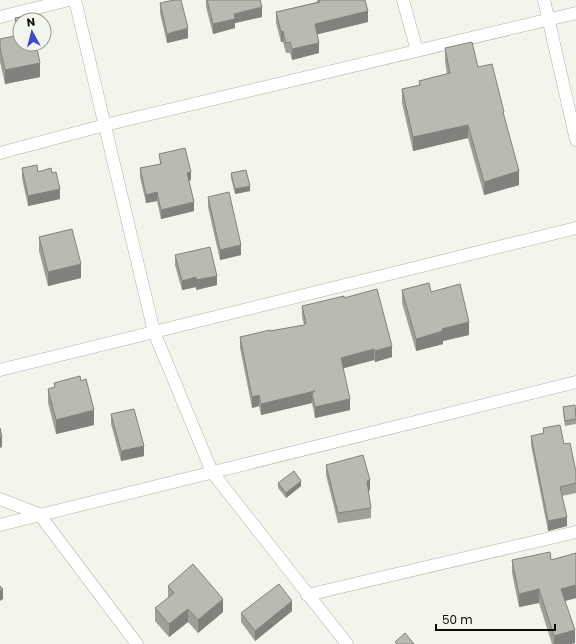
<svg xmlns="http://www.w3.org/2000/svg" width="576" height="644" viewBox="0 0 576 644" font-family="Poppins,sans-serif">
  <style>
    .lines { fill: none; stroke-linecap: round; stroke-linejoin: round }
    .minor-casing { stroke: #aeb2a8; stroke-width: 13 }
    .minor { stroke: #fff; stroke-width: 12 }
    .wall { fill: #9da198 }
    .shaded-wall { fill: #80837c }
    .building { fill: #b7bbb1; stroke: #80837c }
  </style>
  <rect width="100%" height="100%" fill="#f2f5ec"/>
  <g class="lines">
    <g class="minor-casing">
      <path id="minor" d="M75 0 154 332 212 472 347 644
        M403 0 417 51
        M544 0 576 140
        M0 17 69 0
        M0 153 105 125 576 13
        M0 370 576 228
        M0 499 39 514 137 644
        M0 525 576 382
        M307 595 576 532"/>
    </g>
    <use href="#minor" class="minor"/>
  </g>
  <path class="wall" d="M206 0H260L262 17 235 23V28L213 34 206 7Z
    M317 0H365L368 22 317 34 319 53 292 60 290 53H286L283 42H281L276 23V12L317 2Z
    M160 3 188 38 167 43 160 13Z
    M15 18 40 77 5 84 0 62V39L16 36 15 33Z
    M445 48 478 67 504 116 519 185 484 195 468 138 413 151 402 103V89L419 85V81L447 74 445 62Z
    M159 154 191 180 189 181 194 211 161 219 157 201 146 203 140 177V168L160 164Z
    M22 168 38 172 60 199 28 206 22 178Z
    M231 173 250 191 235 194 231 178Z
    M208 197 241 255 220 260 208 207Z
    M39 237 81 278 48 286 39 251Z
    M175 255 217 285 196 290V287L182 290 175 265Z
    M402 290 431 292 469 335 443 341V344L416 351 402 303Z
    M344 298 392 357 375 362 374 360 343 368 350 410 315 418 312 403 261 415 259 406 252 408 240 348V337L304 325 302 317V306Z
    M54 383 94 425 56 434 48 403V389L54 387Z
    M563 407 576 408V424L565 426 563 412Z
    M111 414 144 456 121 461 111 424Z
    M543 428 564 444 576 472V493L562 496 567 526 548 531 531 445V436L543 433Z
    M326 465 370 490 368 491 371 508V518L338 523 326 475Z
    M278 483 301 486 286 498 278 488Z
    M512 560H551L576 598 565 601 575 643 571 644H552L539 603 519 607 512 573Z
    M168 586 223 612 198 633 188 622 169 637 155 621V608L168 598Z
    M292 611 255 641 241 622V613Z"/>
  <path class="shaded-wall" d="M262 7V17L235 23V28L213 34V24L234 14Z
    M368 11V22L315 35V24Z
    M188 28V38L167 43V34Z
    M283 31V42H281V32Z
    M319 43V53L292 60V49Z
    M40 63V77L5 84V70Z
    M468 125V138L413 151V137Z
    M519 171V185L484 195V182Z
    M191 172V180L187 181V173Z
    M250 186V191L235 194V189Z
    M60 189V199L28 206V196Z
    M157 192V201L146 203V195Z
    M194 202V211L161 219V210Z
    M241 245V255L220 260V250Z
    M81 264V278L48 286V272Z
    M217 276V285L196 290V280Z
    M196 277V287L182 290V281Z
    M469 322V335L443 341V344L416 351V339L442 329Z
    M392 346V357L375 362V351Z
    M374 349V360L341 369V358Z
    M315 391 312 393V403L261 415V404Z
    M259 395V406L252 408V397Z
    M350 399V410L315 418V407Z
    M94 410V425L56 434V420Z
    M2 437V447L0 448V438Z
    M144 446V456L121 461V451Z
    M370 480V490L367 491V481Z
    M301 481V486L286 498V493Z
    M567 517V526L548 531V521Z
    M576 585V598L561 602V589Z
    M3 589V599L0 601V591Z
    M539 589V603L519 607V594Z
    M223 599V612L198 633V620Z
    M292 601V611L255 641V631Z
    M188 609V622L169 637V624Z
    M575 630V643L571 644H554V636Z"/>
  <path class="building" d="M174 0H181L188 28 167 34 160 3Z
    M207 0H260L262 7 234 14 235 19 213 24Z
    M319 0H365L368 11 315 24 319 43 292 49 290 42 286 43 283 31 281 32 276 12 320 2Z
    M30 15 31 20H20V44H36L40 63 5 70 0 48V39L19 35 15 18Z
    M472 42 478 67 492 64 504 112H503L519 171 484 182 468 125 413 137 402 89 420 85 419 81 450 73 445 48Z
    M185 148 191 172 187 173 194 202 161 210 157 192 146 195 140 168 161 164 159 154Z
    M37 165 38 172 51 168 52 173 56 172 60 189 28 196 22 168Z
    M246 170 250 186 235 189 231 173Z
    M229 192 241 245 220 250 208 197Z
    M72 229 81 264 48 272 39 237Z
    M210 247 217 276 196 280V277L182 281 175 255Z
    M429 283 431 292 460 284 469 322 442 329 443 331 416 339 402 290Z
    M377 289 392 346 375 351 374 349 341 358 350 399 315 407 312 393 315 391 261 404 259 395 252 397 240 337 270 330V331L304 325 306 323 302 306 344 296V298Z
    M80 376 81 381 86 379 94 410 56 420 48 389 55 387 54 383Z
    M575 405 576 419 565 421 563 407Z
    M134 409 144 446 121 451 111 414Z
    M560 425 564 444 570 443 576 472V483L560 487 567 517 548 521 531 436 544 433 543 428Z
    M0 428 2 437 0 438Z
    M363 455 370 480 367 481 371 508 338 513 326 465Z
    M294 471 301 481 286 493 278 483Z
    M550 552 551 560 576 553V585L561 589 575 630 554 636 539 589 519 594 512 560Z
    M193 564 223 599 198 620 188 609 169 624 155 608 174 593 168 586Z
    M279 584 292 601 255 631 241 613Z
    M0 586 3 589 0 591Z
    M405 633 414 644H397L395 642Z"/>
  <g transform="translate(32 32) rotate(353)"><circle r="19" fill="#f2f5ec" stroke="#969891"/>
  <path d="M0-3L7 15L0 10L-7 15Z" fill="#424cc1"/>
  <text y="-6" font-size="11" font-weight="bold" text-anchor="middle" fill="#0b0d09">N</text>
  </g>
  <path d="M436 624v6h119v-6" fill="none" stroke="#0b0d09" stroke-width="2"/>
  <text x="442" y="624" font-size="12" fill="#0b0d09" stroke="#f2f5ec" stroke-width="3" paint-order="stroke">50 m</text>
</svg>
